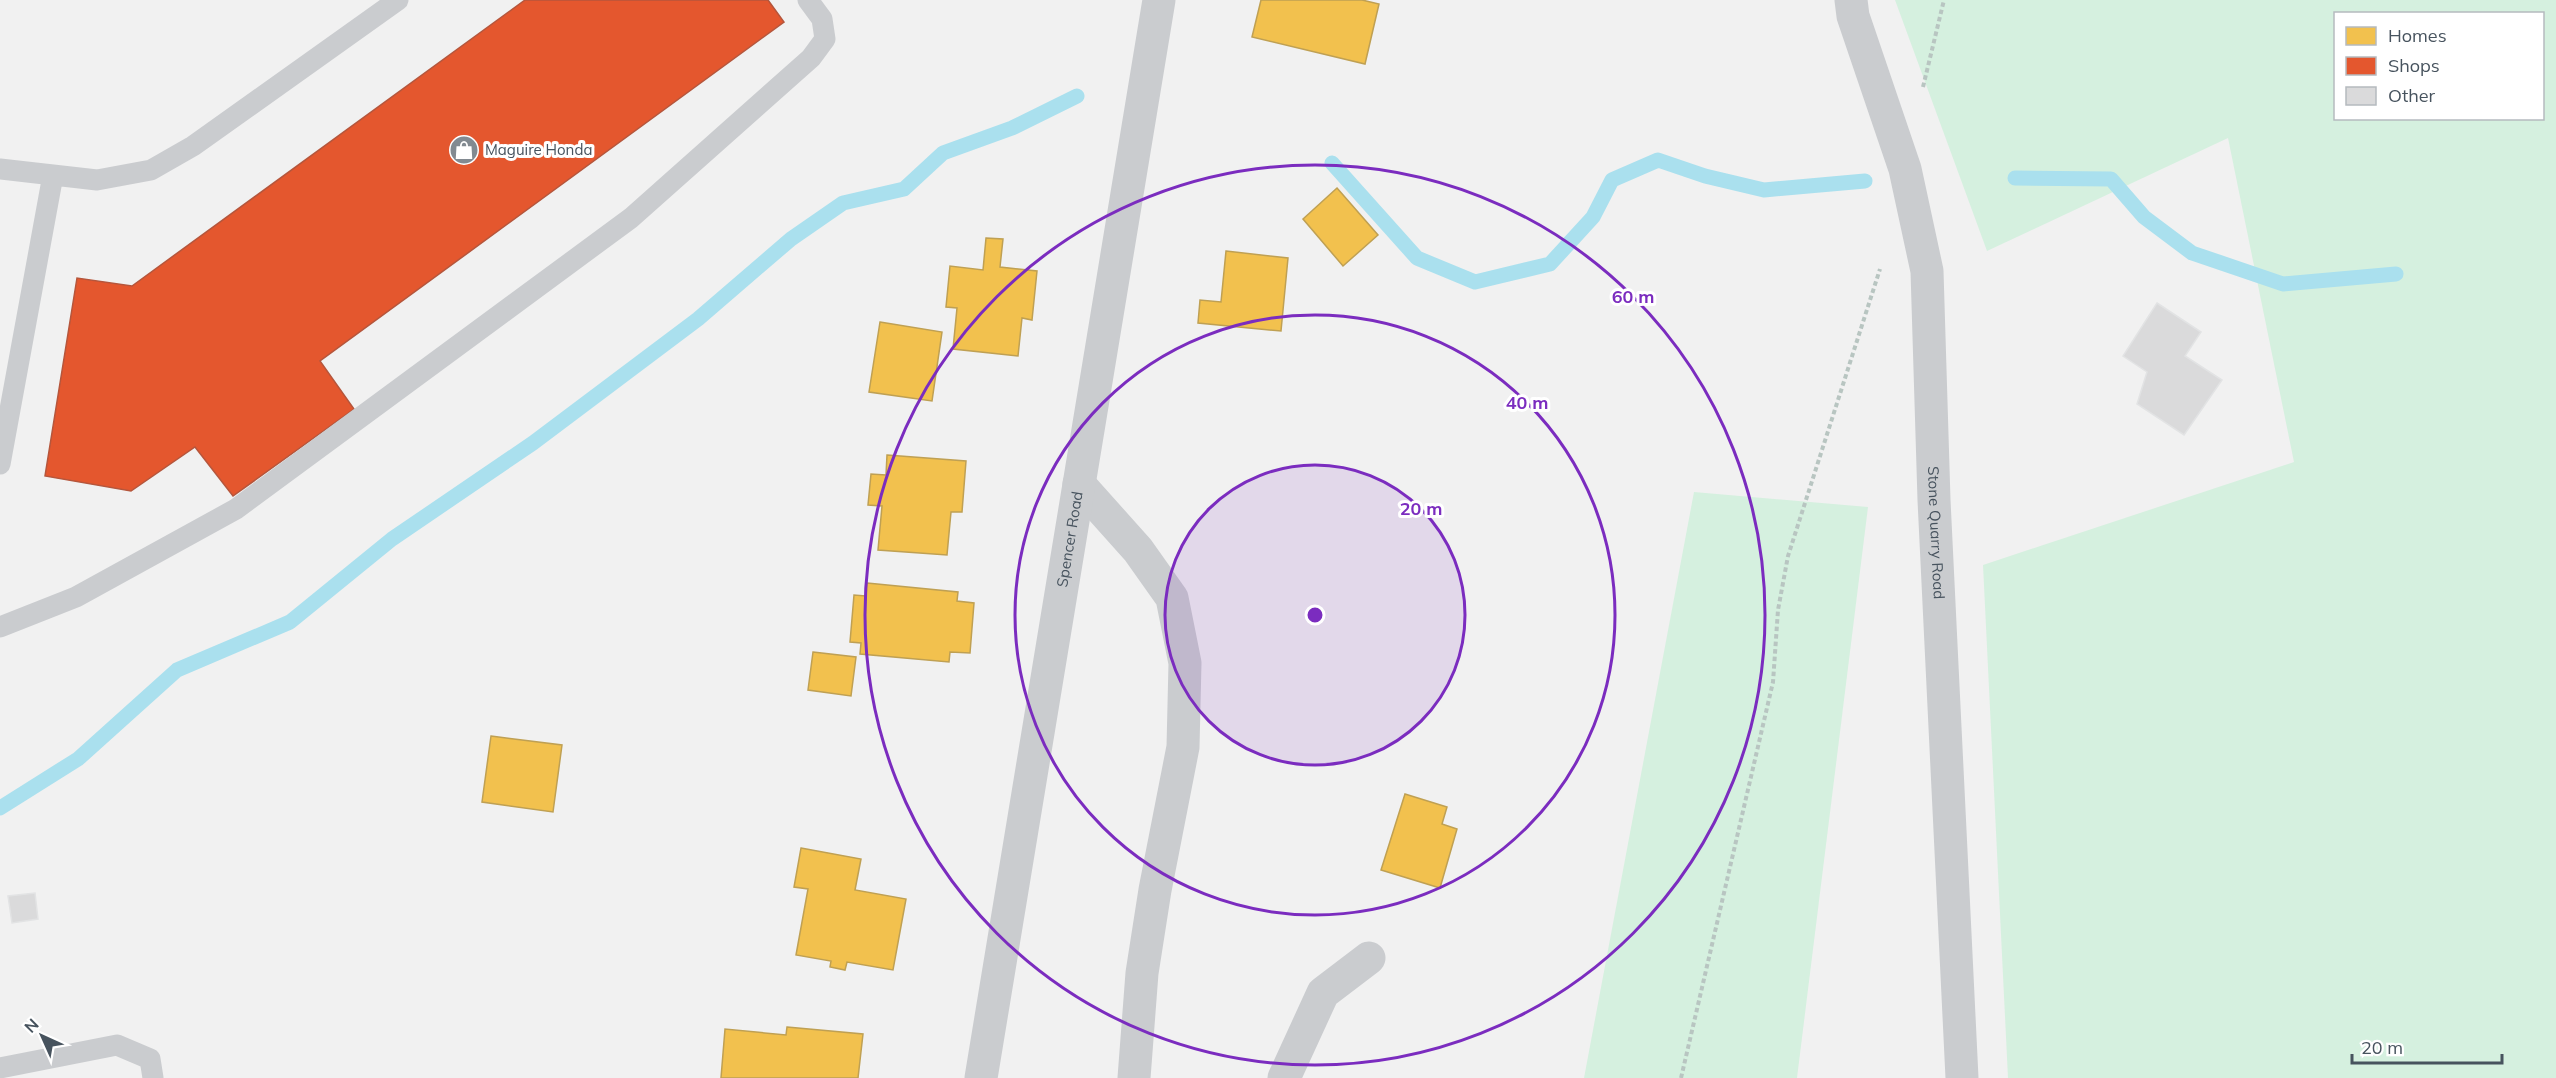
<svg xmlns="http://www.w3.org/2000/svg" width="2556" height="1078" viewBox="0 0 2556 1078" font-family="Mulish,sans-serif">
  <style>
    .green { fill: #d5f0df; fill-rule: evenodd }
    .homes { fill: #f2c14e; stroke: #bfa053; stroke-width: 1.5 }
    .shops { fill: #e4572e; stroke: #b5563c; stroke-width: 1.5 }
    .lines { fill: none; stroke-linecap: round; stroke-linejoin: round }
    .stream { stroke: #aae0ee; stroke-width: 15 }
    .building { fill: #dadadb; stroke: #e2e3e4; stroke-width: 1.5 }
    .path { stroke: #b8c5c1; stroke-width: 4; stroke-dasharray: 4.5 3; stroke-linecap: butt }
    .service { stroke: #cacccf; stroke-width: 21 }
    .minor { stroke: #cacccf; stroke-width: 33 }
    .tertiary { stroke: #cacccf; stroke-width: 33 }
    .ring { fill: none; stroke: #7b2cbf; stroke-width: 3 }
    .labels { text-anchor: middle; stroke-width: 6; stroke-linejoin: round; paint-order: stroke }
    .poi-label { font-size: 15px; fill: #47535e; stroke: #fff; text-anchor: start }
    .street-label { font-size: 15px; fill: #47535e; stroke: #fff }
    .centre { fill: #7b2cbf; stroke: #fff; stroke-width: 3 }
    .ring-label { font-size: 18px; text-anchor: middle; font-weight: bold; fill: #7b2cbf; stroke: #fff; stroke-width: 6; stroke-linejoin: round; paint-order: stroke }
  </style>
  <rect width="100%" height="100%" fill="#f1f1f1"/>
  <path class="green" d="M1895 0H2556V1078H2008L1983 565 2294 462 2228 138 1987 251ZM2336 14H2542V118H2336Z
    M1694 492 1868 507 1797 1078H1584Z"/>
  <path class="homes" d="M1261 0H1362L1379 4 1365 64 1252 37Z
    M1337 188 1378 235 1343 266 1303 219Z
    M986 238 1003 239 1000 267 1037 271 1032 320 1022 318 1018 356 953 349 957 308 946 307 950 266 983 270Z
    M1226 251 1288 258 1281 331 1198 323 1200 300 1221 302Z
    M880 322 942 332 932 401 869 392Z
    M887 455 966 461 962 512H951L947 555 878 550 882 506 868 505 871 474 886 475Z
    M867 583 958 592 957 601 974 603 970 653 950 652 949 662 860 654 861 643 850 642 854 595 866 596Z
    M813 652 856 657 851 696 808 690Z
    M491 736 562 745 553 812 482 802Z
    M1405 794 1447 807 1442 824 1457 829 1440 888 1381 870Z
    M801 848 861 859 855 890 906 899 893 970 847 962 845 970 830 967 831 961 796 955 808 889 794 887Z
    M787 1027 863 1034 858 1078H721L725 1029 786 1035Z"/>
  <path class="shops" d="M525 0H768L784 22 320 361 354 409 233 496 195 447 131 491 45 476 77 278 132 286Z"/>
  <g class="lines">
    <path class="stream" d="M1332 163 1417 258 1475 282 1550 264 1593 217 1612 180 1658 160 1705 176 1764 190 1865 181
      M2015 178 2111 179 2144 217 2192 253 2283 284 2396 274
      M0 808 78 759 177 670 290 622 392 539 533 443 698 319 791 239 843 203 904 189 943 153 1012 128 1077 96"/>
  </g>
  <path class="building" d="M2157 303 2201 332 2185 356 2222 380 2184 435 2137 404 2147 372 2123 356Z
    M35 893 38 919 12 923 8 896Z"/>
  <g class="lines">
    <path class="path" d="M1923 87 1944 0
      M1681 1078 1773 682 1778 610 1788 556 1880 269"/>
    <path class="service" d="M0 169 97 180 151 170 193 146 398 0
      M0 464 53 175
      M0 627 76 597 236 509 631 218 811 58 825 39 822 19 808 0
      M0 1068 117 1045 150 1059 153 1078"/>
    <g class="minor">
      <path d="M1079 484 1138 550 1172 598 1185 663 1183 747 1155 890 1142 973 1134 1078"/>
      <path id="s1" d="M981 1078 1159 0"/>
      <path d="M1284 1078 1323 993 1369 958"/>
    </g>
    <path class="tertiary" id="s2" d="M1851 0 1853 16 1905 169 1927 271 1934 500 1962 1078"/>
  </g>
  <circle cx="1315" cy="615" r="150" fill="#7b2cbf" fill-opacity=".12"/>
  <g class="ring">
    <circle cx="1315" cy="615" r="150"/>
    <circle cx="1315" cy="615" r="300"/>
    <circle cx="1315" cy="615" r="450"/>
  </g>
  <defs>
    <g id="shop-disc" transform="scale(1.5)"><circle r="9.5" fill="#828a91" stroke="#fff"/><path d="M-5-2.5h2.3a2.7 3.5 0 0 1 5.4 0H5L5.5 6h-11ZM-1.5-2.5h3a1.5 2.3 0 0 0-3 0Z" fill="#fff"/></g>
  </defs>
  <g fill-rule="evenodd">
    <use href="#shop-disc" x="464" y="150"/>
  </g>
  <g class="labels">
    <g class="poi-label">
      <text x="485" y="155">Maguire Honda</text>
    </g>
    <g class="street-label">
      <text dy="5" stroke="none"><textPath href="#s2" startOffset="544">Stone Quarry Road</textPath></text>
      <text dy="5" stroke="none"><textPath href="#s1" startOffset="546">Spencer Road</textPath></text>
    </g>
  </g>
  <circle cx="1315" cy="615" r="9" class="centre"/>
  <g class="ring-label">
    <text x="1633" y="303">60 m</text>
    <text x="1527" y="409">40 m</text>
    <text x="1421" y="515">20 m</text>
  </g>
  <rect x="2334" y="12" width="210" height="108" fill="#ffffff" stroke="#b5babf" stroke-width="1.5"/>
  <rect x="2346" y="27" width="30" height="18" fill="#f2c14e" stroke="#b5babf" stroke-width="1.5"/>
  <text x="2388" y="42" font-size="18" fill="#47535e">Homes</text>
  <rect x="2346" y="57" width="30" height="18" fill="#e4572e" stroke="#b5babf" stroke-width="1.5"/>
  <text x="2388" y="72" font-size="18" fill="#47535e">Shops</text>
  <rect x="2346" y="87" width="30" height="18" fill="#dadadb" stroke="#b5babf" stroke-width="1.5"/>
  <text x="2388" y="102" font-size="18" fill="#47535e">Other</text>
  <g transform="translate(42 1036) rotate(315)" stroke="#ffffff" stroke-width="4.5" paint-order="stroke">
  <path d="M0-4.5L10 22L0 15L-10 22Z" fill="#47535e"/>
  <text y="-9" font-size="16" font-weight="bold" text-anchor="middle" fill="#47535e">N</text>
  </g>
  <path d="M2352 1054v9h150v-9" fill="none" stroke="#47535e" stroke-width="3"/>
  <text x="2361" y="1054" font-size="18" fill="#47535e" stroke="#ffffff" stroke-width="4.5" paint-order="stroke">20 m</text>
</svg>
